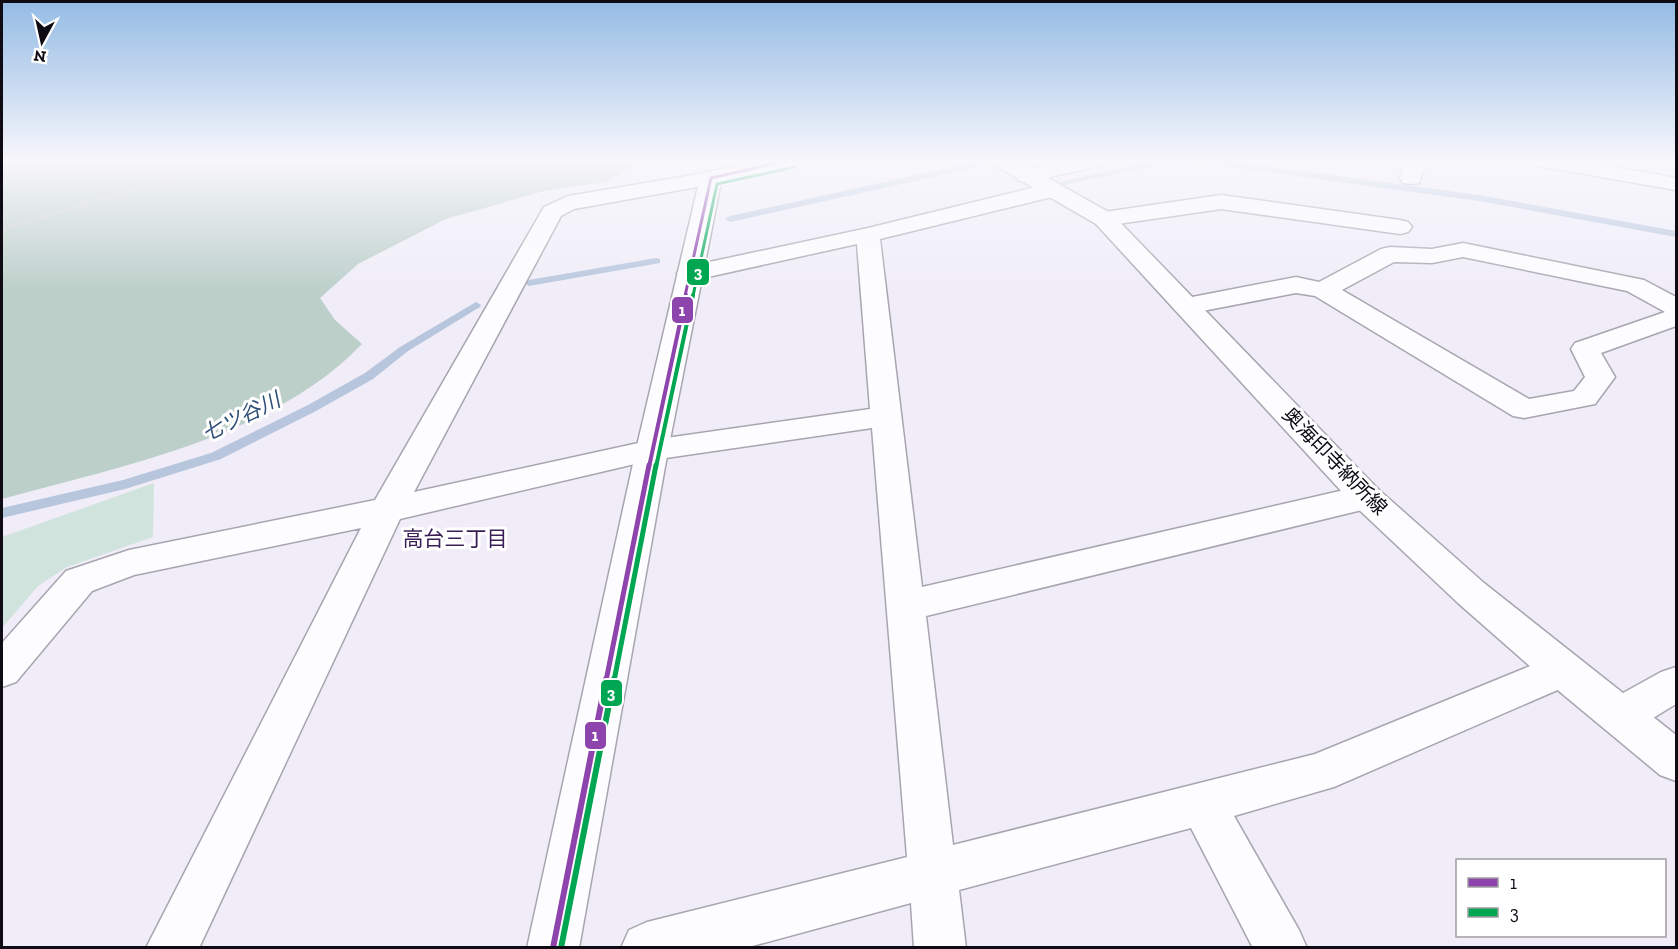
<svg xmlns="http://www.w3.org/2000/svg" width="1678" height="949" viewBox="0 0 1678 949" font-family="'Zilla Slab','Noto Sans JP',serif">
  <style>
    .green { fill: #d0e3dc }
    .forest { fill: #bccfc9 }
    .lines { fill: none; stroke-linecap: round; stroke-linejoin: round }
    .stream { fill: #b7c6dd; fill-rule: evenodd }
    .street-casing { stroke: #a7a5af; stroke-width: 3 }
    .secondary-casing { stroke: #a7a5af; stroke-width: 3 }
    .path { stroke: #d0cfd3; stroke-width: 3; stroke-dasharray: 4.5 2; stroke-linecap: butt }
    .street { fill: #fdfcfe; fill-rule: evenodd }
    .secondary { fill: #fdfcfe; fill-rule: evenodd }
    .bus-1-far3-casing { stroke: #fff; stroke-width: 6 }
    .bus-1-far2-casing { stroke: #fff; stroke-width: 8 }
    .bus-1-far1-casing { stroke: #fff; stroke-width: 10 }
    .bus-1-casing { stroke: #fff; stroke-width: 10 }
    .bus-2-far3-casing { stroke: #fff; stroke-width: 6 }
    .bus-2-far2-casing { stroke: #fff; stroke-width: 8 }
    .bus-2-far1-casing { stroke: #fff; stroke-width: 10 }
    .bus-2-casing { stroke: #fff; stroke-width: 10 }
    .bus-1-far3 { stroke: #8e44ad; stroke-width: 3 }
    .bus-1-far2 { stroke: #8e44ad; stroke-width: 4 }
    .bus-1-far1 { stroke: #8e44ad; stroke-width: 5 }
    .bus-1 { stroke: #8e44ad; stroke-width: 6 }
    .bus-2-far3 { stroke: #00a651; stroke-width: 3 }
    .bus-2-far2 { stroke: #00a651; stroke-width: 4 }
    .bus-2-far1 { stroke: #00a651; stroke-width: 5 }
    .bus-2 { stroke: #00a651; stroke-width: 6 }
    .labels { text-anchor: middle; stroke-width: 6; stroke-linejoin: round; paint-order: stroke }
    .street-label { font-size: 20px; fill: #0e0b15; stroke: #fff }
    .water-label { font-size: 21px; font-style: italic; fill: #2d4e77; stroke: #fff }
    .neighbourhood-label { font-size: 21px; fill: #391e57; stroke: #fff }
    .line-badge { stroke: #fff; stroke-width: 2 }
    .badge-label { font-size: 16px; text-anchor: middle; font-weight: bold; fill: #fff }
  </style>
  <rect width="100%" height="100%" fill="#f0edf8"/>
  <path class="green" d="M154 483 153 537 67 567 38 586 2 628V537Z"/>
  <path class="forest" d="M2 160H643L606 182 544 191 446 219 358 264 320 298 335 320 362 344C273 437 121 466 2 499Z"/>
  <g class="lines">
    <path class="stream" d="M1155 160H1219L1479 195 1676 231V237L1479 201 1206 164 1155 166 1064 185 1060 182Z
      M980 161 983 162V166L730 222 725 219 730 216Z
      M656 258 660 259V263L529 286 524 283 529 280Z
      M476 302 481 305 480 307 408 351 373 379 316 411 221 459 125 489 2 518V508L123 480 211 453 308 405 365 373 400 347Z"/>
    <g class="street-casing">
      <path id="street" d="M1070 160H1111L1108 164 1027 182 1019 181 1016 176 1019 171Z
        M1406 160H1430L1425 165 1419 183 1411 184 1403 183 1400 178Z
        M1528 160H1576L1676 178V190L1538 166 1531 164Z
        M711 172 719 173 722 178 719 183 574 209 561 216 414 492 652 440 870 409 857 244 690 281 681 278 677 273 681 268 868 228 1052 183 1060 185 1063 190 1060 195 880 239 922 587 1366 485 1378 489 1383 497 1378 505 1366 509 926 616 953 845 1315 754 1562 653 1576 658 1582 670 1576 682 1334 787 1234 816 1299 930 1307 948H1253L1191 828 959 890 966 948H914L911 903 745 948H621L629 930 647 922 907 857 872 428 652 460 400 519 199 948H146L361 528 134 575 92 591 16 682 2 687V643L66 571 129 550 375 500 544 207 568 196Z
        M1221 195 1400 220 1408 222 1412 227 1408 232 1400 234 1221 209 1104 226 1096 224 1093 219 1096 214 1104 212Z
        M1463 243 1644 280 1676 297V326L1601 353 1615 377 1595 404 1524 418 1513 416 1315 296 1296 293 1187 314 1178 312 1174 306 1178 300 1187 298 1296 277 1319 282 1381 249 1390 247 1432 249ZM1463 257 1627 291 1665 312 1575 343 1571 349 1585 377 1574 391 1529 399 1342 290 1394 262 1432 263Z
        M1676 667V704L1635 729 1620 734 1605 729 1599 716 1605 703 1661 672Z"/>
    </g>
    <g class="secondary-casing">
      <path id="secondary" d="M763 160H803L800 164 721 182 668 450 579 948H527L636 450 700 178 703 173Z
        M990 160H1016L1112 214 1378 489 1484 583 1676 735V781L1660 775 1548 682 1458 603 1354 505 1096 224 993 164Z"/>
    </g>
    <path class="path" d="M2 229 221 165 247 162"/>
    <use href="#street" class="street"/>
    <use href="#secondary" class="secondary"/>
    <g class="bus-1-far3-casing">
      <path id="bus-1-far3" d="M685 296 711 178 791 160"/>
    </g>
    <g class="bus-1-far2-casing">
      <path id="bus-1-far2" d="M649 467 686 295"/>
    </g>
    <g class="bus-1-far1-casing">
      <path id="bus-1-far1" d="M606 681 649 465"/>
    </g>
    <g class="bus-1-casing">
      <path id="bus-1" d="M553 948 606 679"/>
    </g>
    <g class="bus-2-far3-casing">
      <path id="bus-2-far3" d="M693 296 717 184 795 167"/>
    </g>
    <g class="bus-2-far2-casing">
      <path id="bus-2-far2" d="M656 467 693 295"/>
    </g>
    <g class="bus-2-far1-casing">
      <path id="bus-2-far1" d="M614 681 656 465"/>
    </g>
    <g class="bus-2-casing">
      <path id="bus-2" d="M561 948 614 679"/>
    </g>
    <use href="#bus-1-far3" class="bus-1-far3"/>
    <use href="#bus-1-far2" class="bus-1-far2"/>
    <use href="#bus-1-far1" class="bus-1-far1"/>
    <use href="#bus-1" class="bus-1"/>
    <use href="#bus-2-far3" class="bus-2-far3"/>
    <use href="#bus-2-far2" class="bus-2-far2"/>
    <use href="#bus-2-far1" class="bus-2-far1"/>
    <use href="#bus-2" class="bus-2"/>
  </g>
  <linearGradient id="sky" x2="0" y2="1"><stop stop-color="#94bbe4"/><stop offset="0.55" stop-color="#f8f7fc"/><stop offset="1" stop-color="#f8f7fc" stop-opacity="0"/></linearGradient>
  <rect width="1678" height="293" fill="url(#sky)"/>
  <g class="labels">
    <g class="street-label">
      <text transform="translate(1335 461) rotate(46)" y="7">奥海印寺納所線</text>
    </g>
    <g class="water-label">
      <text transform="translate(241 417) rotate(-26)" y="7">七ツ谷川</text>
    </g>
    <g class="neighbourhood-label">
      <text x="455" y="546">高台三丁目</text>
    </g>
  </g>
  <g class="line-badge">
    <rect x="686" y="258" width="24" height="28" rx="6" fill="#00a651"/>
    <rect x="671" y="296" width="23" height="28" rx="6" fill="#8e44ad"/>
    <rect x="600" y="679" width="23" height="28" rx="6" fill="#00a651"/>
    <rect x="584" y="721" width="23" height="29" rx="6" fill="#8e44ad"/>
  </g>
  <g class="badge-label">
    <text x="698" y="278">3</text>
    <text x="682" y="316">1</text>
    <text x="611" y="699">3</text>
    <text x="595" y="741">1</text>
  </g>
  <rect width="1678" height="949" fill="none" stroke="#0e0b15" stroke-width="6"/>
  <rect x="1456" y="859" width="210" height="78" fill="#ffffff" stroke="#9f9da1" stroke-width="1.5"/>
  <rect x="1468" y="878" width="30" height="9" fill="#8e44ad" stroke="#9f9da1" stroke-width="1.5"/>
  <text x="1510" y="889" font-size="18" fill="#0e0b15">1</text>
  <rect x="1468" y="908" width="30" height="9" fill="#00a651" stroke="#9f9da1" stroke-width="1.5"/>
  <text x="1510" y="919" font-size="18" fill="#0e0b15">3</text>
  <g transform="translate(42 42) rotate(188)" stroke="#ffffff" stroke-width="4.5" paint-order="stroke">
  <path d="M0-4.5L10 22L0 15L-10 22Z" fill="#0e0b15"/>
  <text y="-9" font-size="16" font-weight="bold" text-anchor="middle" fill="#0e0b15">N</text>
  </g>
</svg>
